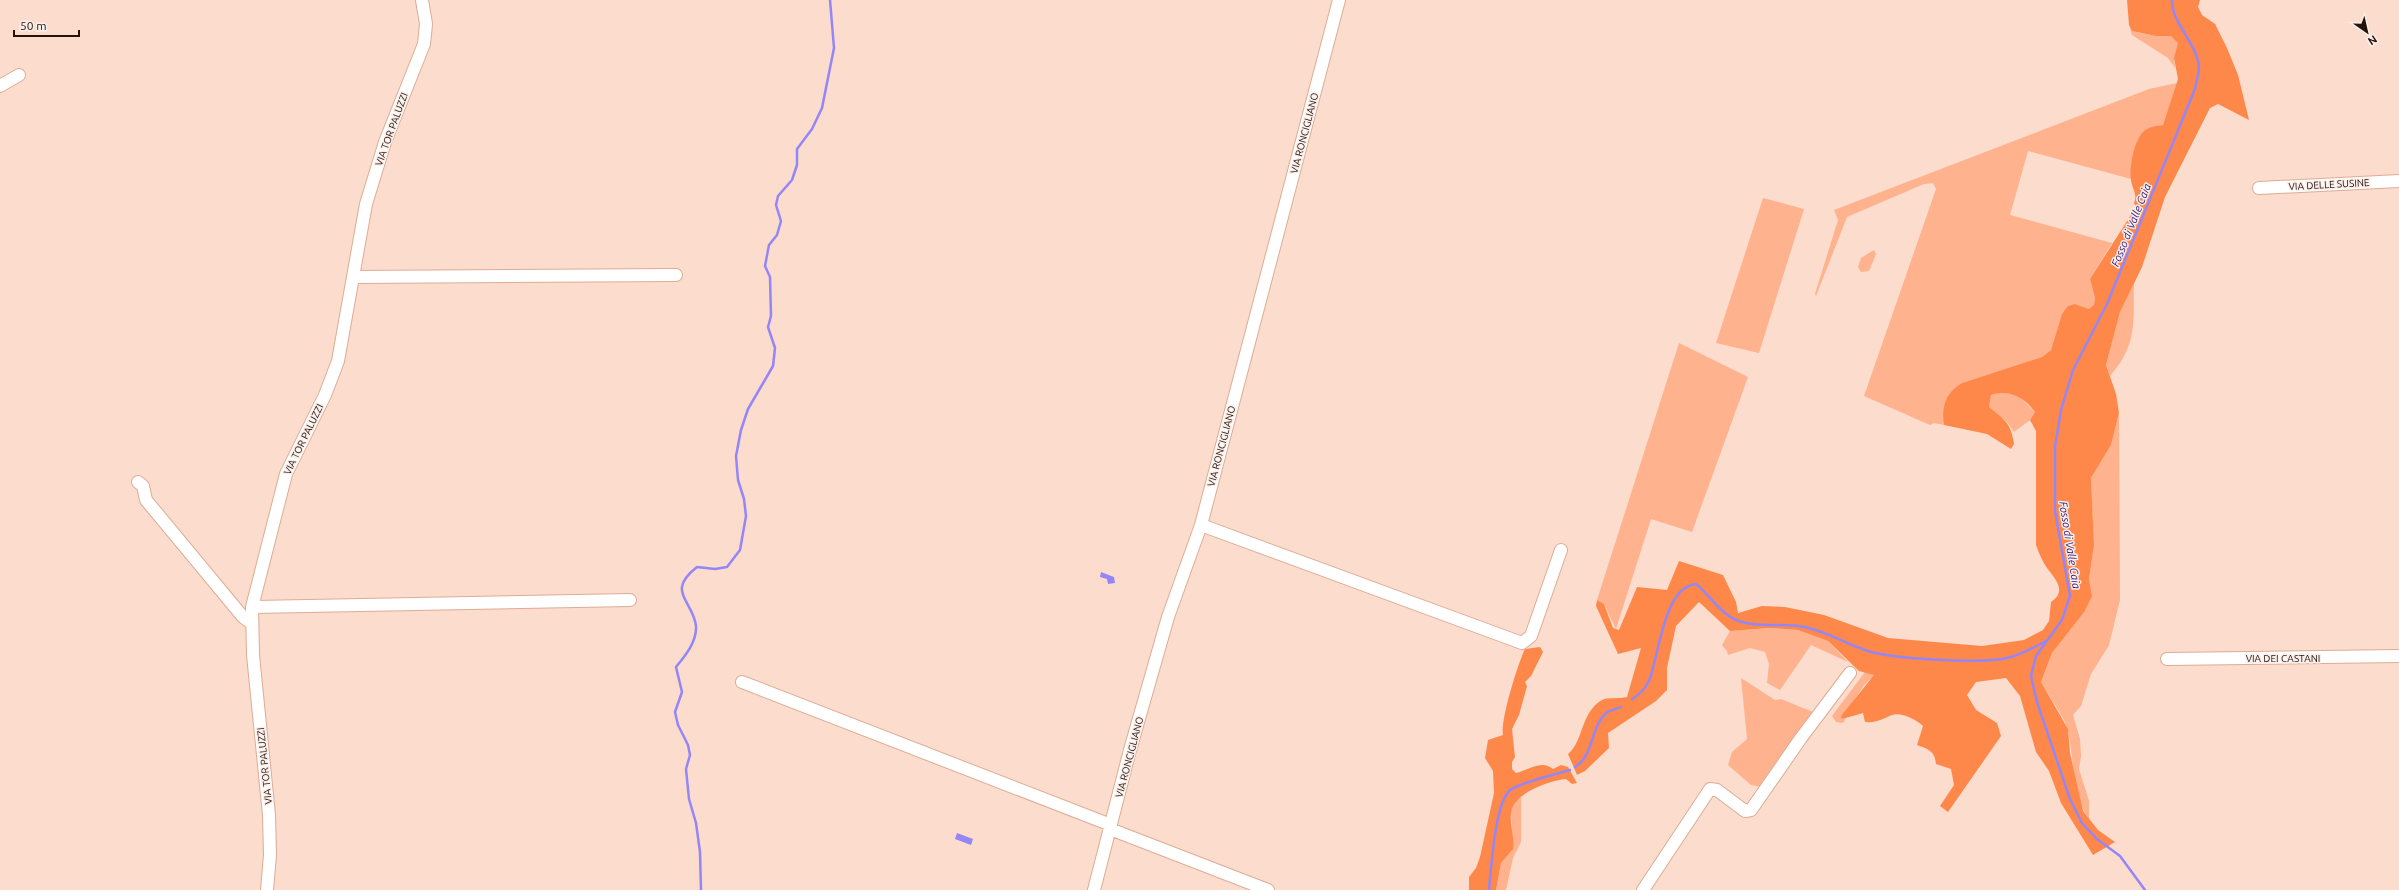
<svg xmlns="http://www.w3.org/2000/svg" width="2399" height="890" viewBox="0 0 2399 890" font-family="Ubuntu,sans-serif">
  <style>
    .green { fill: #feb28d }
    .forest { fill: #fe8849 }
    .water { fill: #9486f7 }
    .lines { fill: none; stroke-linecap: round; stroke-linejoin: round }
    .stream { stroke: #9486f7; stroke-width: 2.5 }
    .minor-casing { stroke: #ddac94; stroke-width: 14 }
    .minor { stroke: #fff; stroke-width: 12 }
    .labels { text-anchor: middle; stroke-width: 3; stroke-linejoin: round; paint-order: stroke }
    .street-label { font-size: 10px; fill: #25130b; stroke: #f9eee9 }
    .water-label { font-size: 11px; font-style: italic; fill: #321578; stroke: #f9eee9 }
  </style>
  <rect width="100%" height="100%" fill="#fbdccd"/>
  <path class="green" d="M2129 25 2132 31C2146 35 2157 36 2171 36L2179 43 2174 58 2175 68 2168 58 2132 35Z
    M2177 83 2163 125C2136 130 2133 156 2131 179L2028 151 2010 215 2112 243 2090 279 2095 298 2094 306 2089 309 2075 304 2062 314 2051 350 2042 357 1962 383C1947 392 1942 408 1944 425L1934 423 1930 425 1864 396 1936 189 1933 183 1924 184 1847 217 1816 296 1815 294 1838 220 1834 210 2149 89Z
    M1763 198 1804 209 1759 353 1716 343Z
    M1874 250 1876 254 1869 271 1861 272 1858 267 1861 258Z
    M2134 283C2133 323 2138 344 2110 376L2106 365 2120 312Z
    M1679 343 1748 377 1692 532 1651 519 1616 629 1604 604 1597 600Z
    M2001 392 2018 395 2035 412 2030 420 2014 432 2007 422 1989 407 1991 395Z
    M2119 413 2120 600 2109 645 2091 674 2081 706 2073 715 2080 739 2081 756 2079 769 2089 801V819C2072 797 2074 757 2068 730 2066 720 2047 693 2041 682L2052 653 2085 611 2092 596 2089 579 2094 545 2091 478 2111 445Z
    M1769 628 1798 630 1828 641 1848 662 1811 645 1780 690 1767 683 1769 664 1765 652 1750 648 1728 655 1727 651 1722 645 1730 631Z
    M1865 672 1875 675 1864 685 1842 719 1846 718 1843 723 1836 722 1832 716Z
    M1741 678 1775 700 1781 699 1813 712 1762 787 1751 785 1728 765 1732 752 1747 739Z
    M1521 797V842L1513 858 1506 890H1496L1501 863 1513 849 1511 810 1516 799Z"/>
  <path class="forest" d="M2127 0H2200L2198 7 2202 15 2215 24 2227 48 2238 75 2249 120 2218 104 2210 108 2165 197 2142 267 2120 312 2106 365 2116 394 2119 413 2111 445 2091 478 2094 545 2089 579 2092 596 2085 611 2052 653 2041 682 2068 729 2070 753 2083 811 2098 830 2115 842 2093 855 2061 803 2049 771 2036 752 2020 696 2006 678 1976 682 1967 695 1976 710 1997 723 2001 736 1948 812 1940 806 1954 785 1951 769 1936 764C1935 751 1928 749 1917 745L1923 726C1917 720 1901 712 1892 715 1882 719 1877 723 1865 722L1863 713 1842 719 1841 716 1874 675 1859 671 1828 641 1798 630 1769 628 1730 631 1699 602 1676 626 1667 668V690L1656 701 1608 733 1609 748 1585 771 1577 775 1568 754C1584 741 1580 713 1602 700 1608 697 1620 699 1627 697L1641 648 1618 654 1596 606 1597 600 1604 604 1613 628 1619 630 1637 587 1667 590 1679 561 1723 575 1736 602 1738 613 1762 606 1785 607 1824 615 1888 638 1982 646 2024 640 2043 630 2049 621 2051 602C2067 591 2056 580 2047 568 2042 561 2039 553 2036 545V431L2030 420 2035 412C2024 397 2009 389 1991 395L1989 407C2005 420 2011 423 2014 444L2011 449 1987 434 1944 425C1941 407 1946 392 1962 383L2042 357 2051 350 2062 314 2068 306 2075 304 2089 309 2094 305 2095 298 2090 279 2136 207 2134 203C2138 194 2132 189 2131 180 2129 168 2134 141 2143 132 2148 127 2156 126 2163 125L2178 79 2174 58 2178 43 2171 36H2156L2132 31 2129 25Z
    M1540 647 1543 652 1531 676 1525 682 1527 686 1519 715 1512 729 1515 757 1512 762V769L1516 773C1528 770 1542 759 1553 769L1561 765 1568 767 1577 783 1572 784 1566 779C1550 780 1516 793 1512 809 1508 821 1515 836 1513 849L1501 863 1496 890H1469V877L1476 868 1480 857 1494 793 1493 771 1485 758 1488 740 1503 735C1500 721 1518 663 1525 649Z"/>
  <path class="water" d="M1101 572 1114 577 1115 583 1108 584 1107 579 1100 577Z
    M957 833 973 839 971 845 955 839Z"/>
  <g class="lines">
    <path class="stream" d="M1632 699C1639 695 1645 689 1649 681 1659 657 1663 587 1696 584 1709 594 1719 612 1734 619 1755 629 1782 622 1805 627 1828 632 1846 644 1868 651 1892 659 1983 664 2007 658 2021 655 2033 648 2046 641
      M1575 767C1594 756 1590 728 1606 713 1610 710 1617 709 1621 707
      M701 890 700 852 696 823 689 799 686 769 690 755 688 745 678 725 675 712 682 692 676 667C685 656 697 642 696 626 693 600 665 592 697 567L715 569 727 567 740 550 746 516 744 499 738 480 736 456 741 430 748 409 773 366 775 348 768 327 771 316 770 277 765 266 769 245 777 235 781 221 776 205 778 196 792 180 797 165V149L812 129 822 108 834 48 830 0
      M1489 890C1491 869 1495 805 1509 791 1517 783 1557 774 1570 770
      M2145 890 2120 856 2097 839 2082 823 2070 799 2037 702 2031 676 2036 656 2062 620 2070 596 2055 511V447L2061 410 2073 370 2107 304 2195 89C2196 82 2199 74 2199 67 2197 43 2171 22 2172 0"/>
    <g class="minor-casing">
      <path id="minor" d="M0 86 19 75
        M2259 188 2399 181
        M353 277 676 275
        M138 482 143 486 146 500 243 617 251 623
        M1201 525 1522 643 1531 636 1561 550
        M252 607 630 600
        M2167 659 2399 656
        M742 682 1111 825
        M1110 829 1268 890
        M267 890 270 855 269 815 253 655 252 607 286 474 325 395 338 361 366 204 385 142 424 44 426 24 422 0
        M1094 890 1130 750 1168 617 1201 525 1339 0
        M1643 890 1710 789 1717 790 1745 811 1751 810 1801 738 1850 673"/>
    </g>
    <use href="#minor" class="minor"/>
  </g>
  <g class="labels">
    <g class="street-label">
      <text transform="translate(391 129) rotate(-70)" y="4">VIA TOR PALUZZI</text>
      <text transform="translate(1304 133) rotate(-75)" y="4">VIA RONCIGLIANO</text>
      <text transform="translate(2329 184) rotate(-3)" y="4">VIA DELLE SUSINE</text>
      <text transform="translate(303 439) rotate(-64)" y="4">VIA TOR PALUZZI</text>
      <text transform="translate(1221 446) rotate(-75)" y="4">VIA RONCIGLIANO</text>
      <text x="2283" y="662">VIA DEI CASTANI</text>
      <text transform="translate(1129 757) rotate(-75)" y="4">VIA RONCIGLIANO</text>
      <text transform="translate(264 766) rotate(-96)" y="4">VIA TOR PALUZZI</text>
    </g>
    <g class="water-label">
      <text transform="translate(2131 225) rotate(-68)" y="4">Fosso di Valle Caia</text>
      <text transform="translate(2070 545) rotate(81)" y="4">Fosso di Valle Caia</text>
    </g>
  </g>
  <g transform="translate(2367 32) rotate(146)" stroke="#f9eee9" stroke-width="3" paint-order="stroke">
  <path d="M0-3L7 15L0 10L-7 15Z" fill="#25130b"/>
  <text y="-6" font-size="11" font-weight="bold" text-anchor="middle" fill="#25130b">N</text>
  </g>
  <path d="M14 30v6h65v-6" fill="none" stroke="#25130b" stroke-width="2"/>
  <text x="20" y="30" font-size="12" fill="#25130b" stroke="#f9eee9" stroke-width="3" paint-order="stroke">50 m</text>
</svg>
